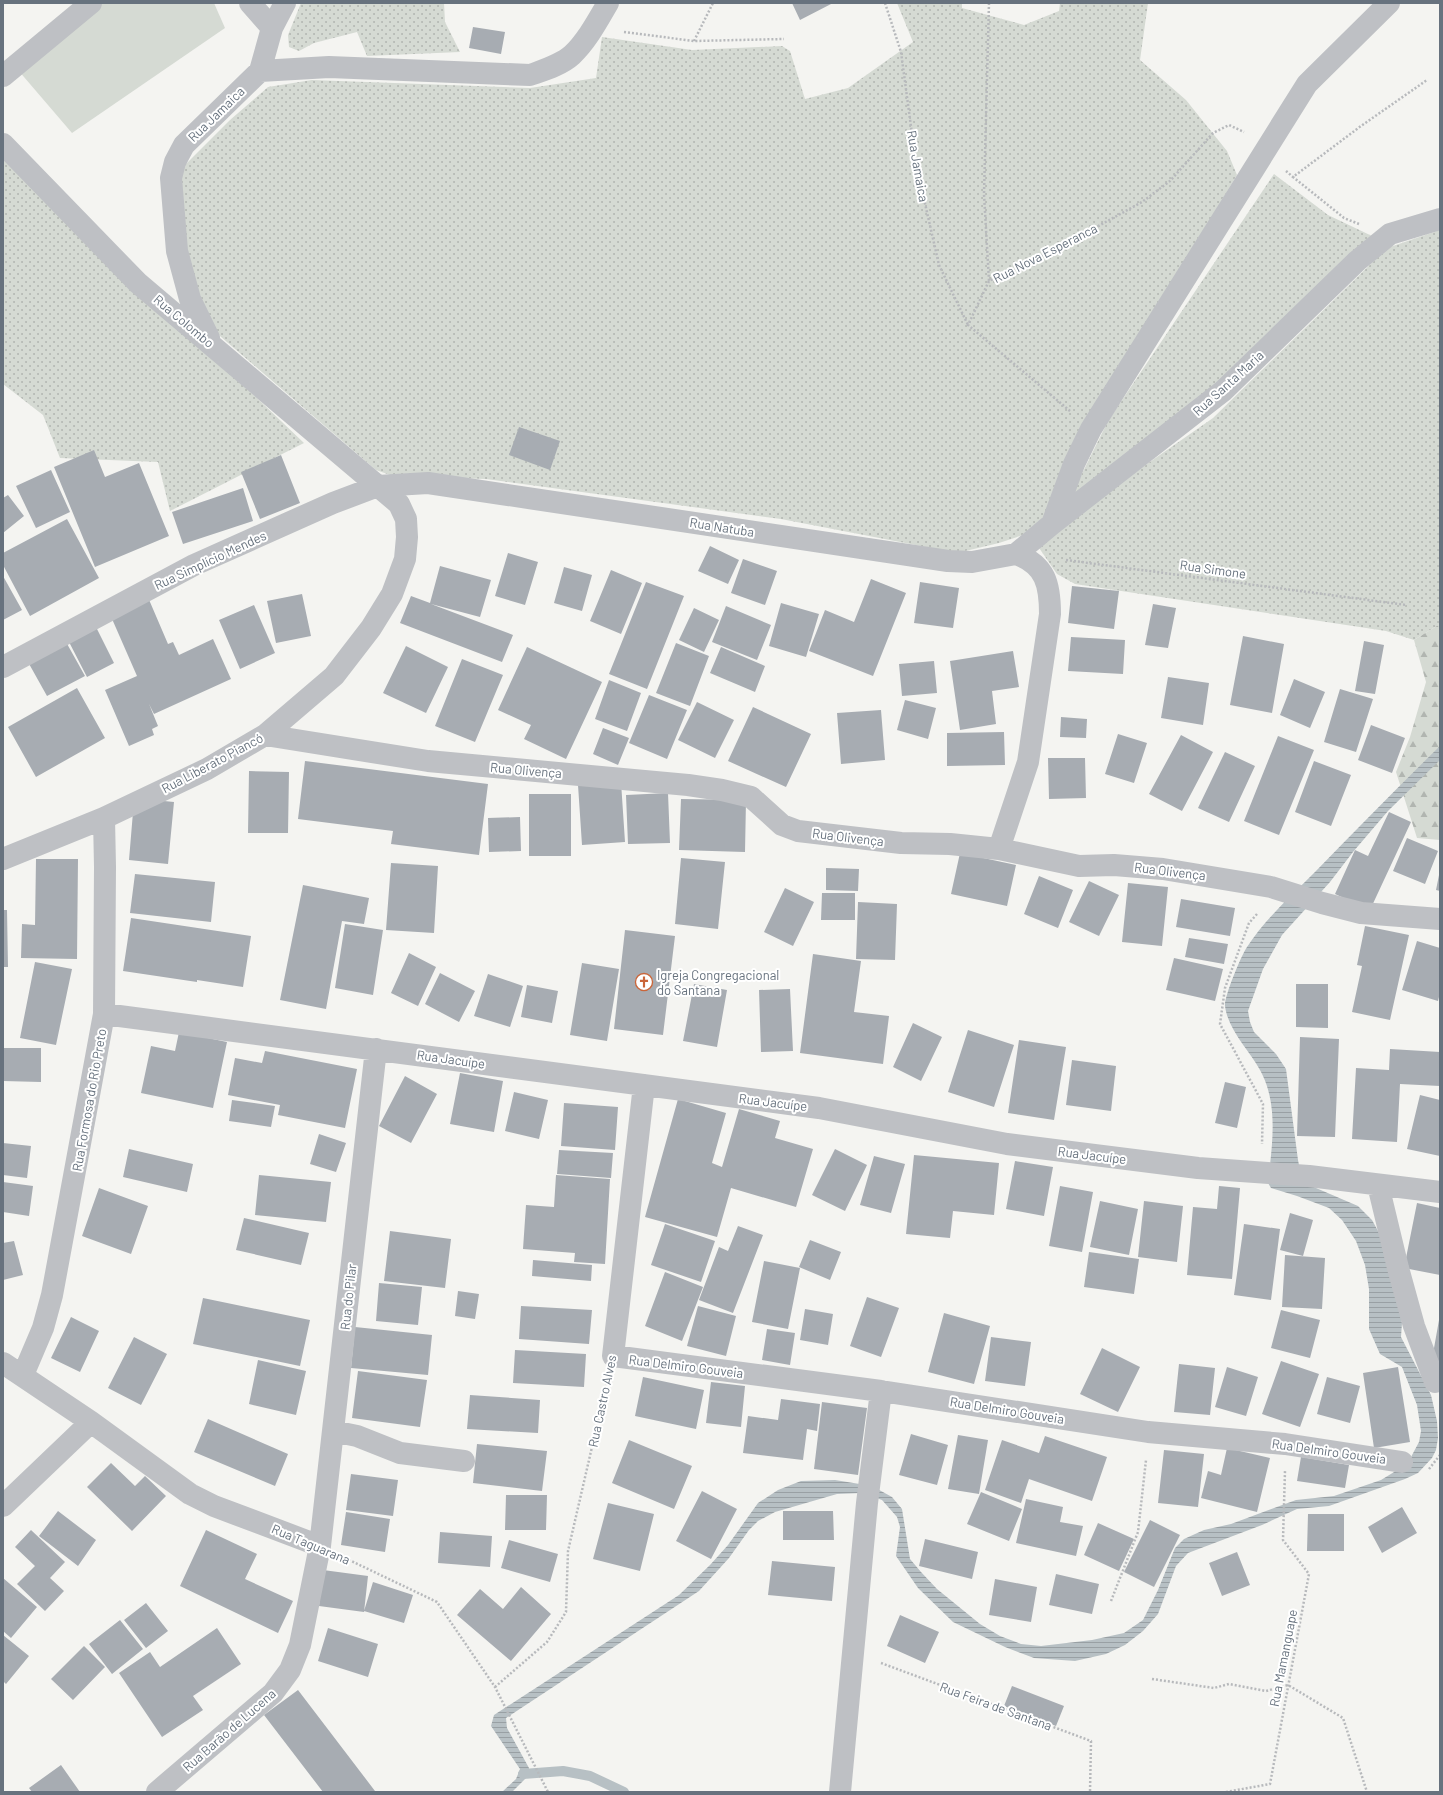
<svg xmlns="http://www.w3.org/2000/svg" width="1443" height="1795" viewBox="0 0 1443 1795" font-family="Barlow,sans-serif">
  <style>
    .grass { fill: url(#grass-dots) }
    .forest { fill: url(#forest-firs) }
    .garden { fill: #d5dad3 }
    .water { fill: url(#water-rules) }
    .lines { fill: none; stroke-linecap: round; stroke-linejoin: round }
    .stream { stroke: #b7c0c4; stroke-width: 10 }
    .building { fill: #a7acb2 }
    .path { stroke: #b7b9bc; stroke-width: 2.5; stroke-dasharray: 2 2; stroke-linecap: butt }
    .minor { stroke: #bec0c4; stroke-width: 22 }
    .labels { text-anchor: middle; stroke-width: 4; stroke-linejoin: round; paint-order: stroke }
    .street-label { font-size: 13px; fill: #67727e; stroke: #fff }
    .poi-label { font-size: 13px; fill: #67727e; stroke: #fff; text-anchor: start }
  </style>
  <defs>
    <pattern id="grass-dots" width="8" height="8" patternUnits="userSpaceOnUse"><rect width="8" height="8" fill="#d5dad3"/><path d="M2 2h.1M6 6h.1" fill="none" stroke="#b1b5b0" stroke-width="1.8" stroke-linecap="round"/></pattern>
    <pattern id="forest-firs" width="22" height="20" patternUnits="userSpaceOnUse"><rect width="22" height="20" fill="#d5dad3"/><path d="M5 1l3.5 6h-7zM16 11l3.5 6h-7z" fill="#b1b5b0"/></pattern>
    <pattern id="water-rules" width="6" height="5" patternUnits="userSpaceOnUse"><rect width="6" height="5" fill="#b7c0c4"/><path d="M0 2.5h6" fill="none" stroke="#99a0a4"/></pattern>
  </defs>
  <rect width="100%" height="100%" fill="#f4f4f1"/>
  <path class="grass" d="M301 3H444L445 22 460 52 367 56 357 32 314 43 299 51 289 47 288 35Z
    M897 3H962V8L1024 25 1059 11 1060 3H1148L1140 60 1186 100 1227 151 1237 175 1101 399 1047 515 1023 535 999 543 957 553 781 519 486 479 393 476 376 470 220 336 207 317 193 289 176 197 183 167 230 120 268 87 312 80 530 88 596 78 602 37 692 50 782 46 790 51 805 99 848 88 913 42Z
    M3 156 304 443 170 511 158 462 60 458 43 415 3 384Z
    M1274 174 1328 215 1372 236 1227 376 1066 506 1108 421Z
    M1440 230V624L1414 640 1386 631 1075 584 1057 574 1037 545 1121 482 1213 418 1387 248Z"/>
  <path class="forest" d="M1440 624V840L1417 838 1396 772 1410 737 1426 682 1414 640Z"/>
  <path class="garden" d="M94 3H214L225 28 72 133 12 63Z"/>
  <path class="water" d="M1440 746V760L1388 811 1353 852 1330 882 1282 935 1263 969 1248 1011 1250 1022 1254 1032 1276 1054 1286 1069 1298 1160 1301 1175 1308 1184 1316 1188 1358 1206 1372 1220 1383 1240 1402 1323 1401 1337 1431 1395 1437 1421 1438 1438 1436 1450 1432 1458 1418 1473 1405 1479 1329 1506 1297 1509 1262 1525 1188 1553 1176 1566 1158 1614 1143 1631 1125 1645 1106 1654 1075 1661 1034 1658 1005 1647 953 1622 918 1588 896 1556 900 1527 897 1517 882 1500 862 1493 837 1494 775 1512 758 1521 749 1530 729 1558 699 1591 506 1718 507 1728 529 1768V1775L512 1792H502L516 1779 520 1769 491 1726 494 1715 679 1595 710 1565 728 1545 758 1503 778 1490 801 1481 835 1480 872 1486 892 1497 902 1509 910 1559 921 1572 937 1589 980 1624 1000 1636 1021 1644 1041 1646 1092 1640 1124 1633 1143 1620 1158 1590 1175 1548 1184 1539 1204 1530 1231 1524 1296 1500 1334 1496 1381 1480 1399 1469 1411 1457 1419 1442 1421 1431 1417 1405 1402 1367 1380 1354 1369 1329V1289L1365 1265 1356 1241 1342 1220 1329 1208 1297 1196 1271 1188 1268 1183C1272 1146 1279 1104 1260 1070 1249 1050 1228 1030 1225 1006 1224 997 1241 956 1247 947 1266 918 1292 895 1316 871 1357 829 1398 787 1440 746Z"/>
  <g class="lines">
    <path class="stream" d="M523 1774 563 1771 590 1776 624 1792"/>
  </g>
  <path class="building" d="M792 3H833L800 20Z
    M473 27 505 32 501 54 469 48Z
    M519 427 560 441 550 470 509 455Z
    M94 450 105 477 139 463 169 536 95 567 54 467Z
    M281 455 300 503 260 519 241 472Z
    M51 470 70 512 36 528 16 486Z
    M243 488 253 521 183 544 172 512Z
    M8 495 24 516 3 533V498Z
    M67 519 99 578 30 616 3 565V553Z
    M710 546 739 560 728 584 698 571Z
    M508 553 538 562 525 605 495 596Z
    M743 559 777 571 765 605 731 593Z
    M440 566 491 580 480 617 431 604 513 635 502 662 400 623 411 596 430 603Z
    M564 567 592 575 582 611 554 603Z
    M611 570 642 583 621 634 590 621Z
    M3 576 22 610 3 620Z
    M871 579 906 593 873 676 809 651 825 610 854 622Z
    M646 582 684 596 647 689 609 674Z
    M920 582 959 588 953 628 914 623Z
    M1072 586 1119 591 1114 629 1068 623Z
    M302 594 311 636 276 643 267 601Z
    M147 595 168 644 173 642 179 655 213 639 231 679 154 714 149 704 158 726 152 729 154 735 129 746 105 690 137 676 109 612Z
    M781 603 819 614 806 657 769 646Z
    M1153 604 1176 608 1168 648 1145 645Z
    M254 605 275 653 240 669 219 620Z
    M726 606 771 625 757 660 712 642Z
    M694 608 719 620 704 652 679 640Z
    M95 625 114 663 87 677 68 640Z
    M1243 636 1284 644 1272 713 1230 705Z
    M1071 637 1125 640 1123 674 1068 671Z
    M1364 641 1384 645 1375 694 1355 691Z
    M66 642 85 676 47 696 28 662Z
    M676 643 709 656 690 706 656 693Z
    M406 646 448 667 426 713 383 693Z
    M527 647 602 682 566 759 524 739 531 725 498 710Z
    M721 647 765 666 755 692 710 673Z
    M1013 651 1019 687 992 691 996 724 960 730 950 661Z
    M462 659 503 675 475 742 435 726Z
    M934 661 937 693 902 696 899 664Z
    M1168 677 1209 683 1203 725 1161 718Z
    M1294 679 1325 692 1310 728 1280 715Z
    M609 680 641 693 627 731 595 719Z
    M77 688 105 738 36 777 8 727Z
    M1340 689 1373 699 1356 752 1324 742Z
    M649 695 687 710 667 759 629 743Z
    M905 700 936 708 928 739 897 730Z
    M697 702 734 720 715 758 678 740Z
    M753 707 811 734 786 787 728 761Z
    M881 710 885 760 841 764 837 713Z
    M1061 717 1087 719 1086 738 1060 737Z
    M1371 725 1405 738 1392 773 1358 760Z
    M603 728 629 738 618 765 593 754Z
    M1004 732 1005 765 947 766V733Z
    M1118 734 1147 743 1134 783 1105 774Z
    M1181 735 1213 752 1182 811 1149 794Z
    M1278 736 1314 750 1279 835 1244 821Z
    M1225 752 1255 766 1229 822 1198 808Z
    M1048 758H1085L1086 798 1049 799Z
    M305 761 488 784 479 855 391 844 393 831 298 819Z
    M1314 761 1351 775 1331 826 1295 812Z
    M249 771 289 772 288 833H248Z
    M621 782 625 842 582 845 578 785Z
    M668 793 670 843 628 844 626 795Z
    M529 794H571V856H529Z
    M681 799 746 800 745 852 679 850Z
    M154 800 174 802 168 864 129 860 133 812Z
    M1389 812 1411 822 1370 910 1335 894 1355 850 1368 856Z
    M520 817 521 851 489 852 488 818Z
    M1407 838 1438 851 1425 884 1393 871Z
    M960 853 1016 865 1007 906 951 894Z
    M681 858 725 862 718 929 675 924Z
    M36 859H78L77 959 21 958 22 924 35 925Z
    M391 863 438 866 434 933 386 930Z
    M826 868 859 869 858 891 826 890Z
    M135 874 215 882 211 922 130 913Z
    M1439 875H1440V891L1436 890Z
    M1039 876 1073 890 1058 928 1024 914Z
    M1089 881 1119 895 1099 936 1069 922Z
    M1128 883 1168 887 1162 946 1122 942Z
    M303 885 369 898 364 924 342 921 326 1009 280 1000Z
    M785 888 814 902 793 946 764 932Z
    M822 893H855V920H821Z
    M1181 899 1235 908 1230 936 1176 927Z
    M858 902 897 904 895 960 856 959Z
    M3 910H7L8 967H3Z
    M131 918 251 936 243 987 197 980V982L123 971Z
    M345 924 383 930 373 995 335 988Z
    M1365 926 1409 935 1390 1020 1352 1012 1362 966 1357 965Z
    M625 930 675 936 663 1035 614 1029Z
    M1189 938 1228 944 1224 964 1185 957Z
    M1417 941 1440 948V993L1438 1001 1402 990Z
    M409 953 436 967 418 1006 391 993Z
    M813 954 861 961 854 1012 889 1016 883 1064 800 1053Z
    M1174 958 1223 969 1215 1001 1166 990Z
    M35 962 72 969 56 1045 20 1038Z
    M582 963 619 969 607 1041 570 1035Z
    M440 973 475 991 459 1022 425 1004Z
    M488 974 523 986 510 1027 474 1016Z
    M694 984 727 990 717 1047 683 1041Z
    M1296 984H1328V1028L1296 1027Z
    M527 985 558 991 552 1023 521 1017Z
    M790 989 793 1051 761 1052 759 990Z
    M913 1023 942 1037 921 1081 893 1067Z
    M968 1030 1014 1045 994 1107 948 1092Z
    M179 1032 227 1042 213 1108 141 1093 151 1046 175 1051Z
    M1300 1037 1339 1039 1335 1137 1297 1136Z
    M1019 1040 1066 1047 1054 1120 1008 1113Z
    M3 1048H41V1082L3 1081Z
    M1390 1049 1440 1052V1086L1400 1084 1397 1142 1352 1139 1356 1068 1389 1070Z
    M265 1051 357 1069 345 1128 278 1115 280 1105 228 1095 235 1058 262 1063Z
    M1072 1060 1116 1066 1111 1111 1066 1105Z
    M460 1073 503 1081 494 1132 450 1124Z
    M405 1076 437 1094 411 1143 379 1126Z
    M1225 1082 1246 1087 1237 1128 1215 1123Z
    M514 1092 548 1100 539 1139 505 1131Z
    M1420 1095 1440 1100V1156L1407 1149Z
    M678 1099 726 1113 712 1163 722 1167 739 1109 780 1121 775 1138 813 1149 796 1207 731 1188 717 1237 645 1217Z
    M232 1100 275 1106 271 1127 229 1121Z
    M564 1103 618 1107 615 1150 561 1146Z
    M319 1134 346 1143 336 1172 310 1164Z
    M3 1143 31 1146 27 1178 3 1175Z
    M129 1149 193 1164 187 1192 123 1177Z
    M835 1149 867 1165 845 1211 812 1195Z
    M559 1150 613 1153 611 1178 557 1174Z
    M914 1155 999 1163 994 1215 953 1211 950 1238 906 1234Z
    M874 1156 905 1164 891 1213 860 1205Z
    M1015 1161 1053 1167 1044 1216 1006 1209Z
    M259 1175 331 1182 326 1222 255 1215Z
    M556 1175 610 1179 605 1264 574 1262 575 1253 523 1249 526 1205 554 1207Z
    M3 1182 33 1186 29 1216 3 1212Z
    M1060 1186 1093 1192 1082 1252 1049 1246Z
    M1219 1186 1240 1188 1232 1279 1187 1275 1193 1207 1217 1209Z
    M99 1188 148 1206 131 1254 82 1236Z
    M1100 1201 1138 1209 1129 1255 1090 1247Z
    M1144 1201 1183 1206 1177 1262 1138 1257Z
    M1417 1203 1440 1208V1275L1404 1268Z
    M1290 1213 1313 1220 1303 1256 1280 1250Z
    M244 1218 309 1233 301 1265 236 1250Z
    M665 1224 715 1241 701 1282 651 1265Z
    M1244 1224 1280 1229 1271 1300 1234 1295Z
    M738 1226 763 1235 733 1313 699 1300 719 1247 728 1251Z
    M390 1231 451 1239 445 1288 384 1281Z
    M810 1240 841 1252 830 1280 799 1267Z
    M14 1241 23 1275 3 1280V1243Z
    M1089 1252 1139 1259 1134 1294 1084 1287Z
    M1285 1255 1325 1258 1322 1309 1282 1307Z
    M533 1260 592 1265 591 1281 532 1276Z
    M764 1261 800 1268 788 1329 752 1322Z
    M665 1272 703 1287 682 1341 645 1326Z
    M379 1283 422 1287 418 1325 376 1321Z
    M458 1291 479 1294 475 1319 455 1316Z
    M867 1297 899 1308 881 1357 850 1346Z
    M203 1298 310 1320 300 1366 193 1344Z
    M521 1306 592 1310 589 1344 519 1339Z
    M698 1306 736 1316 726 1356 687 1346Z
    M805 1309 833 1314 828 1345 800 1340Z
    M1281 1310 1320 1320 1310 1358 1271 1348Z
    M944 1313 990 1326 974 1384 928 1372Z
    M71 1317 99 1331 80 1372 51 1358Z
    M1439 1320H1440V1367L1431 1365Z
    M355 1327 432 1335 428 1375 351 1368Z
    M767 1329 795 1333 790 1365 762 1360Z
    M134 1337 167 1354 141 1405 108 1388Z
    M991 1337 1031 1342 1025 1386 985 1381Z
    M1102 1348 1140 1367 1118 1412 1080 1394Z
    M515 1350 586 1354 584 1387 513 1383Z
    M258 1360 306 1371 296 1415 249 1404Z
    M1281 1361 1319 1374 1300 1427 1262 1414Z
    M1179 1364 1215 1368 1210 1415 1174 1412Z
    M1227 1367 1258 1377 1246 1416 1215 1407Z
    M1398 1367 1410 1442 1374 1448 1363 1373Z
    M358 1371 427 1380 420 1427 352 1418Z
    M643 1377 704 1390 696 1429 635 1416Z
    M1327 1377 1360 1386 1350 1423 1317 1414Z
    M711 1382 745 1386 741 1427 706 1423Z
    M470 1395 540 1400 538 1433 467 1429Z
    M781 1399 820 1404 817 1431 807 1429 803 1460 743 1453 748 1416 778 1420Z
    M822 1402 867 1408 858 1475 814 1469Z
    M208 1419 288 1454 275 1486 194 1452Z
    M911 1434 948 1445 937 1485 899 1475Z
    M958 1435 988 1440 979 1494 948 1489Z
    M1045 1436 1107 1457 1092 1501 1029 1479 1021 1503 985 1490 1002 1440 1039 1453Z
    M629 1440 692 1466 674 1509 612 1483Z
    M477 1444 547 1451 542 1491 473 1483Z
    M1227 1448 1270 1458 1257 1512 1201 1498 1208 1471 1221 1475Z
    M1164 1450 1204 1454 1198 1507 1158 1503Z
    M1301 1457 1349 1465 1345 1488 1297 1481Z
    M111 1463 135 1486 145 1476 166 1496 132 1531 87 1487Z
    M351 1474 398 1480 393 1516 346 1510Z
    M702 1491 737 1509 711 1559 676 1541Z
    M981 1492 1022 1509 1009 1541 967 1524Z
    M506 1495H547L546 1530H505Z
    M1026 1499 1063 1507 1060 1522 1083 1526 1076 1556 1016 1543Z
    M608 1503 654 1514 640 1571 593 1559Z
    M1402 1507 1417 1533 1382 1553 1368 1527Z
    M58 1511 96 1540 78 1566 39 1536Z
    M783 1511H833L834 1540H783Z
    M346 1512 390 1519 385 1552 341 1545Z
    M1308 1514H1344V1551H1307Z
    M1150 1520 1180 1535 1154 1587 1124 1572Z
    M1098 1523 1134 1539 1119 1571 1084 1555Z
    M31 1530 65 1562 50 1578 64 1591 45 1611 17 1584 35 1566 15 1547Z
    M206 1530 257 1554 245 1579 293 1601 278 1633 180 1586Z
    M440 1532 492 1536 490 1567 438 1563Z
    M925 1539 978 1552 972 1579 919 1566Z
    M509 1540 558 1554 550 1582 501 1568Z
    M1237 1552 1250 1585 1222 1596 1209 1563Z
    M772 1561 835 1567 832 1601 768 1595Z
    M323 1570 368 1576 364 1612 319 1606Z
    M1056 1574 1099 1584 1092 1614 1049 1605Z
    M3 1578 37 1607 11 1638 3 1631Z
    M995 1579 1037 1587 1031 1622 989 1615Z
    M373 1582 413 1595 404 1623 364 1611Z
    M521 1587 551 1614 511 1661 457 1615 480 1589 503 1609Z
    M146 1603 168 1631 146 1648 124 1620Z
    M900 1615 939 1632 925 1663 887 1646Z
    M120 1620 143 1649 112 1674 89 1644Z
    M217 1628 241 1664 193 1696 203 1710 162 1737 119 1673 150 1652 160 1667Z
    M328 1628 378 1644 368 1677 318 1661Z
    M3 1635 29 1656 6 1684 3 1681Z
    M84 1646 105 1667 73 1700 51 1679Z
    M1012 1686 1064 1706 1056 1726 1004 1706Z
    M298 1690 375 1791 374 1792H323L264 1715Z
    M61 1765 80 1792H32L29 1788Z"/>
  <g class="lines">
    <path class="path" d="M885 3 901 52 916 164 939 265 968 325
      M989 3 984 194 989 281
      M624 32 694 41 784 39
      M694 41 713 3
      M1286 171 1293 177
      M1359 224 1344 218 1293 177 1361 126 1427 80
      M1070 411 968 325 989 281 1064 245 1142 202 1170 181 1213 133 1229 125 1244 132
      M1066 560 1406 605
      M1257 914 1249 923 1225 988 1220 1024 1263 1104 1262 1144
      M1429 1469 1440 1455
      M345 1558 437 1602 495 1687 548 1792
      M1111 1601 1138 1532 1146 1460
      M881 1663 1091 1741 1090 1792
      M1152 1679 1214 1688 1229 1684 1266 1691 1288 1685 1343 1718 1367 1792
      M495 1687 547 1642 566 1612 568 1551 607 1382
      M1226 1792 1270 1784 1309 1574 1283 1540 1285 1471"/>
    <path class="minor" d="M250 3 272 28
      M260 71 329 67 530 75C544 70 561 65 572 55 587 41 598 20 608 3
      M3 76 91 3
      M3 144 138 283 399 504 406 519 407 537 405 559 392 594 371 628 334 676 265 735 207 769 104 818 3 859
      M209 338 190 299 177 251 171 178 175 162 184 145 260 71 272 28 285 3
      M1052 524 1074 464 1091 429 1307 84 1389 3
      M3 667 194 565 333 503 378 486 428 483 948 561 972 562 1016 554 1052 524 1223 391 1357 261 1390 234 1440 219
      M265 735 428 761 688 785 722 790 751 797 782 825 798 831 901 843 950 844 999 849 1079 866 1114 865 1163 869 1271 887 1322 903 1361 913 1440 919
      M999 849 1028 762 1050 614C1050 585 1046 565 1016 554
      M104 1014 819 1108 1007 1144 1198 1168 1309 1176 1440 1192
      M644 1085 613 1356 881 1391 1148 1432 1285 1444 1402 1462
      M1378 1185 1398 1268 1414 1326 1435 1382
      M3 1363 91 1422 190 1494 214 1506 320 1546
      M23 1375 43 1328 52 1295 104 1014 105 867 104 818
      M333 1431 357 1436 400 1453 464 1461
      M3 1506 91 1422
      M157 1792 273 1693 290 1670 300 1645 320 1546 376 1049
      M840 1792 867 1503 881 1391"/>
  </g>
  <defs>
    <g id="church-ring" transform="scale(0.9)"><circle r="9.5" fill="#fff" stroke="#ca663a" stroke-width="1.5"/><path d="M-1.2-6h2.4v3.5h3.3v2.4h-3.3V6h-2.4V-.1h-3.3v-2.4h3.3Z" fill="#ca663a"/></g>
  </defs>
  <g fill-rule="evenodd">
    <use href="#church-ring" x="644" y="982"/>
  </g>
  <g class="labels">
    <g class="street-label">
      <text transform="translate(216 114) rotate(-44)" y="5">Rua Jamaica</text>
      <text transform="translate(918 166) rotate(80)" y="5">Rua Jamaica</text>
      <text transform="translate(1045 253) rotate(-27)" y="5">Rua Nova Esperanca</text>
      <text transform="translate(184 321) rotate(40)" y="5">Rua Colombo</text>
      <text transform="translate(1228 383) rotate(-42)" y="5">Rua Santa Maria</text>
      <text transform="translate(722 527) rotate(9)" y="5">Rua Natuba</text>
      <text transform="translate(210 560) rotate(-25)" y="5">Rua Simplício Mendes</text>
      <text transform="translate(1213 569) rotate(8)" y="5">Rua Simone</text>
      <text transform="translate(212 763) rotate(-28)" y="5">Rua Liberato Piancó</text>
      <text transform="translate(526 770) rotate(5)" y="5">Rua Olivença</text>
      <text transform="translate(848 837) rotate(7)" y="5">Rua Olivença</text>
      <text transform="translate(1170 871) rotate(7)" y="5">Rua Olivença</text>
      <text transform="translate(451 1059) rotate(8)" y="5">Rua Jacuípe</text>
      <text transform="translate(89 1100) rotate(-80)" y="5">Rua Formosa do Rio Preto</text>
      <text transform="translate(773 1102) rotate(7)" y="5">Rua Jacuípe</text>
      <text transform="translate(1092 1155) rotate(7)" y="5">Rua Jacuípe</text>
      <text transform="translate(348 1297) rotate(-84)" y="5">Rua do Pilar</text>
      <text transform="translate(686 1366) rotate(7)" y="5">Rua Delmiro Gouveia</text>
      <text transform="translate(602 1401) rotate(-78)" y="5">Rua Castro Alves</text>
      <text transform="translate(1007 1410) rotate(9)" y="5">Rua Delmiro Gouveia</text>
      <text transform="translate(1329 1451) rotate(8)" y="5">Rua Delmiro Gouveia</text>
      <text transform="translate(311 1544) rotate(23)" y="5">Rua Taguarana</text>
      <text transform="translate(1283 1658) rotate(-79)" y="5">Rua Mamanguape</text>
      <text transform="translate(996 1706) rotate(20)" y="5">Rua Feira de Santana</text>
      <text transform="translate(229 1730) rotate(-41)" y="5">Rua Barão de Lucena</text>
    </g>
    <g class="poi-label">
      <text x="657" y="980">Igreja Congregacional<tspan x="657" dy="15">do Santana</tspan></text>
    </g>
  </g>
  <rect width="1443" height="1795" fill="none" stroke="#67727e" stroke-width="8"/>
</svg>
